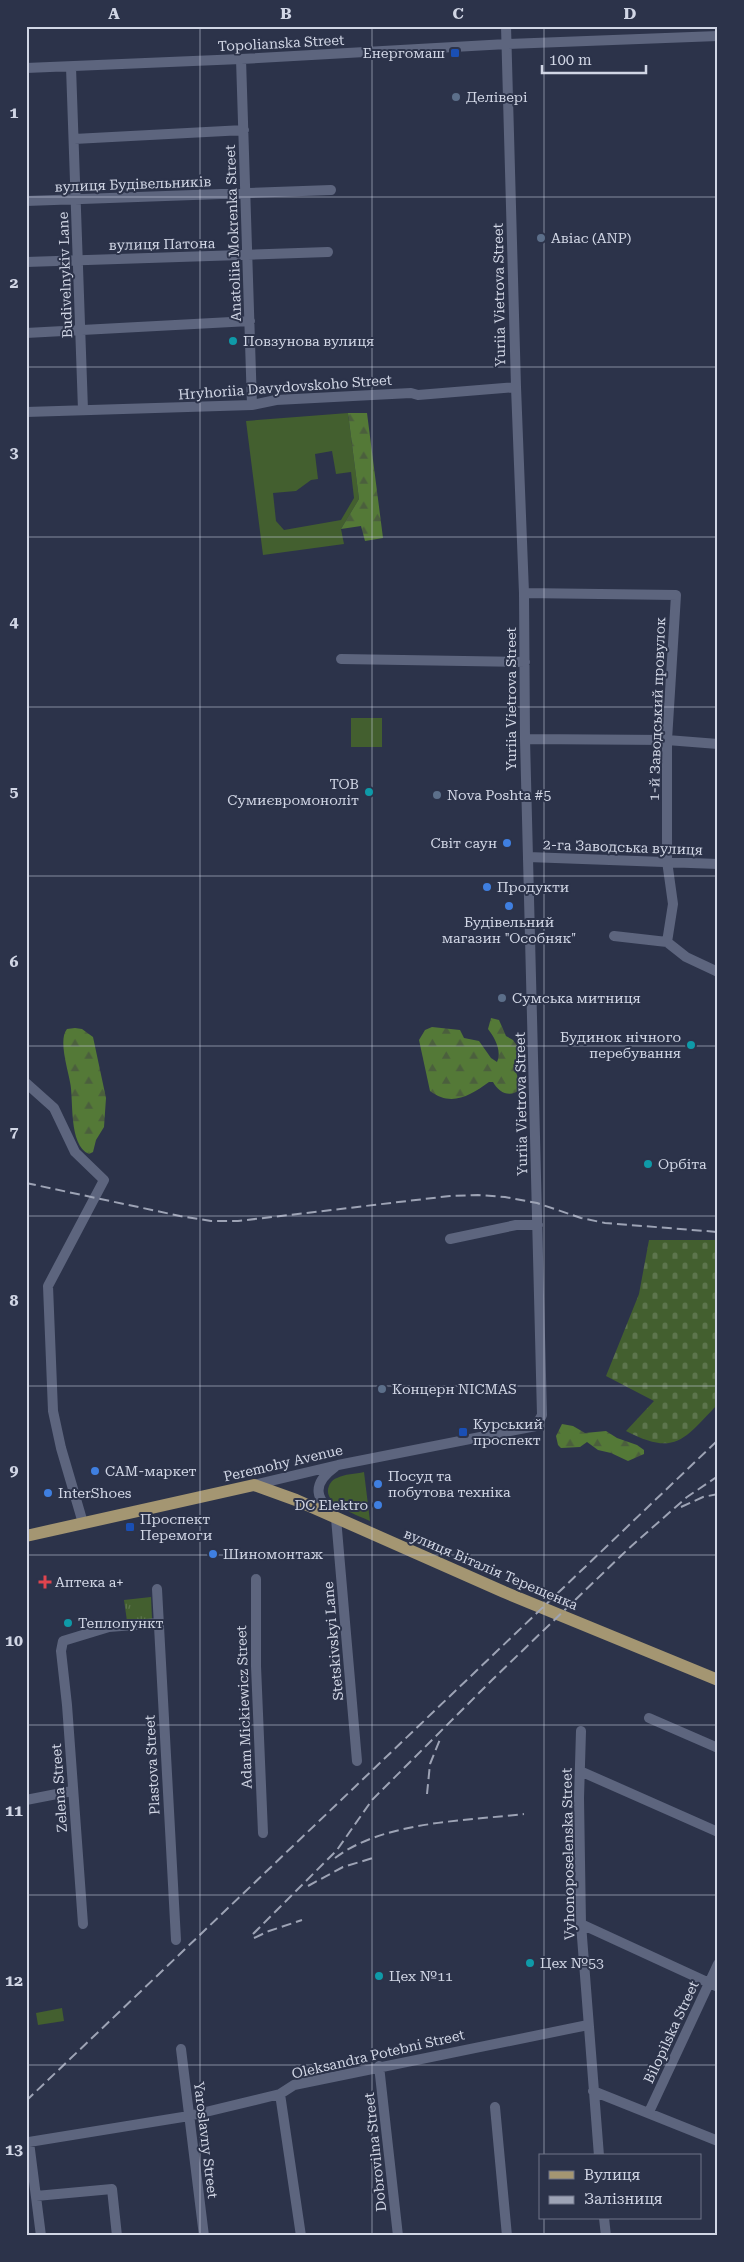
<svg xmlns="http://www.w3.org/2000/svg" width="744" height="2262" viewBox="0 0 744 2262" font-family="'Roboto Serif',serif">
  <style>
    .grass { fill: #435f2f; fill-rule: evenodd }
    .forest { fill: url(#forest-firs) }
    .cemetery { fill: url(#cemetery-stones) }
    .park { fill: url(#park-tufts) }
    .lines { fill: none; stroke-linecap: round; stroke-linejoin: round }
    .minor { stroke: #5d657e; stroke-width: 10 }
    .major { stroke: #a49672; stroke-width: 12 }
    .rail { stroke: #9da3b5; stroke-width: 2; stroke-dasharray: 10 5; stroke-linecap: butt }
    .grid { fill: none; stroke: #d1d6e5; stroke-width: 1; stroke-opacity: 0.55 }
    .transit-dot { fill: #1a4fb4; stroke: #2c334a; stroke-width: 2 }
    .service-dot { fill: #5c6f8a; stroke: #2c334a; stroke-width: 2 }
    .culture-dot { fill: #0f9aa8; stroke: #2c334a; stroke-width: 2 }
    .shop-dot { fill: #3f7fe0; stroke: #2c334a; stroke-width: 2 }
    .health-dot { fill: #e0444e; stroke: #2c334a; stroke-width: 2 }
    .labels { text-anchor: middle; stroke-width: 4; stroke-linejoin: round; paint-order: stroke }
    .street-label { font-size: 14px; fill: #d1d6e5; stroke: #2c334a }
    .poi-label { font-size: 14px; fill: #d1d6e5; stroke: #2c334a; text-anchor: start }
    .neatline { fill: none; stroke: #d1d6e5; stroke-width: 2 }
    .grid-label { font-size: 16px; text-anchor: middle; font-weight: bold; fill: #d1d6e5 }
  </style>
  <defs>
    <pattern id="forest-firs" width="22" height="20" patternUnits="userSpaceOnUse" patternTransform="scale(1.25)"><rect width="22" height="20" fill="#547937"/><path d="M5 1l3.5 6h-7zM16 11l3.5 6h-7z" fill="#4b5f3d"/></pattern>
    <pattern id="cemetery-stones" width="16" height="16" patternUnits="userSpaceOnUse" patternTransform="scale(1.25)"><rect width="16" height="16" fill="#435f2f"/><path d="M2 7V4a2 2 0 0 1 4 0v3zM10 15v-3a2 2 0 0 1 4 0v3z" fill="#5d754d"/></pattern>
    <pattern id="park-tufts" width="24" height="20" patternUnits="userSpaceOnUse" patternTransform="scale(1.25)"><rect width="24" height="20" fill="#435f2f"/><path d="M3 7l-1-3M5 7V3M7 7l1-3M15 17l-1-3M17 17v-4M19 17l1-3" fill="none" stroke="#5d754d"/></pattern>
  </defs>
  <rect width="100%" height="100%" fill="#2c334a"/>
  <path class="grass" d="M348 413 359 499 341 529 344 544 263 555 246 421ZM332 451 336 474 351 472 354 498 341 520 284 530 276 521 273 493 296 491 311 480 318 479 315 454Z
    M351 718H382V747H351Z
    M364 1472 370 1521C358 1515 321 1504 329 1486 330 1483 333 1479 337 1478 344 1474 356 1474 364 1472Z
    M62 2008 64 2021 38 2025 36 2013Z"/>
  <path class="forest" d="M348 413H367L383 538 365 541 361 526 341 529 359 499Z
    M491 1018 499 1020 506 1036 513 1040 518 1047 523 1071 516 1072 521 1088C511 1099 499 1093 493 1082H489C470 1096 451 1107 430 1091L419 1040 425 1030 432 1027 460 1030 464 1038 479 1041 491 1058 497 1062C502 1051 495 1038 488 1029Z
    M75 1028 82 1029 93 1037 106 1098 104 1127 96 1140 93 1152 89 1154C68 1145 74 1099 70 1082 68 1069 58 1040 67 1029Z
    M562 1424 573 1426 585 1433 606 1431 617 1438 637 1445 644 1450V1454L628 1461 611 1453 598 1450 587 1442 580 1447 561 1448 558 1445 556 1436Z"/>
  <path class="cemetery" d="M649 1240H718V1404C684 1439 676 1457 626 1431L654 1401 606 1376 639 1294Z"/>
  <path class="park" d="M151 1597 152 1619 127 1621 124 1600Z"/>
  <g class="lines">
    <path class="minor" d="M241 59 252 405
      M71 67 83 410
      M26 68 241 59 507 44 718 36
      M74 139 244 130
      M26 201 331 190
      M26 262 328 252
      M26 333 250 321
      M26 412 252 405 276 400 411 393 418 395 516 387
      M524 593 676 595 667 740V861L673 904 667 942
      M341 659 525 662
      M525 739 667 740 718 744
      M528 857 718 864
      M614 936 667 942 686 957 718 972
      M26 1083 54 1108 75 1152 104 1180 48 1286 53 1411 61 1448 83 1523
      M450 1239 516 1225H538
      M335 1467C310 1485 316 1499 336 1518L357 1761
      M254 1485 338 1465 536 1426 542 1415 525 739 524 593 516 387 506 26
      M256 1579V1666L263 1833
      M157 1589 176 1940
      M649 1718 718 1748
      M581 1731 579 1798 581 1924 599 2156
      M580 1771 718 1832
      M26 1800 72 1791
      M83 1924 67 1705 61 1651 63 1641 109 1627 158 1623
      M581 1924 718 1987
      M181 2049 204 2236
      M379 2066 398 2236
      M593 2091 718 2141
      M280 2094 301 2236
      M495 2107 507 2236
      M649 2112 718 1964
      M36 2196 112 2189 117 2236
      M604 2218 606 2236
      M41 2236 29 2142 189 2116 280 2094 294 2085 588 2025"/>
    <path class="major" d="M26 1536 254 1485 296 1500 504 1592 718 1680"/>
    <path class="rail" d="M26 1183 180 1216 211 1221H238L450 1196 478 1195 505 1197 537 1203 581 1218 605 1223 718 1232
      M681 1507 703 1497 718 1494
      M427 1794 430 1764 441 1737
      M335 1858C384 1821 465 1821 524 1814
      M308 1886 343 1867 373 1858
      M253 1934 337 1850 372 1800 492 1680 627 1550 687 1497 718 1476
      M254 1938 269 1931 302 1920
      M26 2101 718 1440"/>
  </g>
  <path class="grid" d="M200 26V2236M372 26V2236M544 26V2156M26 197H718M26 367H718M26 537H718M26 707H718M26 876H718M26 1046H718M26 1216H718M26 1386H718M26 1555H718M26 1725H718M26 1895H718M26 2065H718M544 2218V2236"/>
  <g class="transit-dot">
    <rect x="450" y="48" width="10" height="10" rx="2.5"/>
    <rect x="458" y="1427" width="10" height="10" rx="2.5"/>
    <rect x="125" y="1522" width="10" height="10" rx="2.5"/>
  </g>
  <g class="service-dot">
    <circle cx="456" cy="97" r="5"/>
    <circle cx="541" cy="238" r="5"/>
    <circle cx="437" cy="795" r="5"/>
    <circle cx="502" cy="998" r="5"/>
    <circle cx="382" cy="1389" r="5"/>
  </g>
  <g class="culture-dot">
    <circle cx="233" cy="341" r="5"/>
    <circle cx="369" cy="792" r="5"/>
    <circle cx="691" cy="1045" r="5"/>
    <circle cx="648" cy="1164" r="5"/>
    <circle cx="68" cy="1623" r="5"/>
    <circle cx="530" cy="1963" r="5"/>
    <circle cx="379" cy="1976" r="5"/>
  </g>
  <g class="shop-dot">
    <circle cx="507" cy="843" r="5"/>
    <circle cx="487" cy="887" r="5"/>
    <circle cx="509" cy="906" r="5"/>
    <circle cx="95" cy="1471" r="5"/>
    <circle cx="378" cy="1484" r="5"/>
    <circle cx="48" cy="1493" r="5"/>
    <circle cx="378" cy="1505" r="5"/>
    <circle cx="213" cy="1554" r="5"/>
  </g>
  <path class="health-dot" d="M42.5 1574.5h5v5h5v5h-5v5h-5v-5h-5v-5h5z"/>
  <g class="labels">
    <g class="street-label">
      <text transform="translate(281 43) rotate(-3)" y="5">Topolianska Street</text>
      <text transform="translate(133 184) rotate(-2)" y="5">вулиця Будівельників</text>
      <text transform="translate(233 233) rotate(-92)" y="5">Anatoliia Mokrenka Street</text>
      <text transform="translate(162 244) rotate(-1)" y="5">вулиця Патона</text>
      <text transform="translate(65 275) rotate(-92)" y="5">Budivelnykiv Lane</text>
      <text transform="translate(499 295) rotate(-91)" y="5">Yuriia Vietrova Street</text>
      <text transform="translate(285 387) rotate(-4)" y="5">Hryhoriia Davydovskoho Street</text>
      <text transform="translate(511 699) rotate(-90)" y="5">Yuriia Vietrova Street</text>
      <text transform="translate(657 709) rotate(-88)" y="5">1-й Заводський провулок</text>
      <text transform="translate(623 847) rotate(2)" y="5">2-га Заводська вулиця</text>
      <text transform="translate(521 1104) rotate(-91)" y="5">Yuriia Vietrova Street</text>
      <text transform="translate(283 1463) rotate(-13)" y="5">Peremohy Avenue</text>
      <text transform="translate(491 1569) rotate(23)" y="5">вулиця Віталія Терещенка</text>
      <text transform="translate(333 1641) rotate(-95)" y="5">Stetskivskyi Lane</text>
      <text transform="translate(244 1707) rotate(-92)" y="5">Adam Mickiewicz Street</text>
      <text transform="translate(152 1765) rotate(-93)" y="5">Plastova Street</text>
      <text transform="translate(59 1788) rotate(-94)" y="5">Zelena Street</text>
      <text transform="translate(568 1854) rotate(-91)" y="5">Vyhonoposelenska Street</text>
      <text transform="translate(671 2032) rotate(-65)" y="5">Bilopilska Street</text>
      <text transform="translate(378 2054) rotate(-13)" y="5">Oleksandra Potebni Street</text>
      <text transform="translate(206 2140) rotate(83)" y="5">Yaroslavny Street</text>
      <text transform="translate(375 2152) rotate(-96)" y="5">Dobrovilna Street</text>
    </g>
    <g class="poi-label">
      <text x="445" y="58" text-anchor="end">Енергомаш</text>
      <text x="466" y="102">Делівері</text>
      <text x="551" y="243">Авіас (ANP)</text>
      <text x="243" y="346">Повзунова вулиця</text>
      <text x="359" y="789" text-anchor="end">ТОВ<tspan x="359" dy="16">Сумиєвромоноліт</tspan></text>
      <text x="447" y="800">Nova Poshta #5</text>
      <text x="497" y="848" text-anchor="end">Світ саун</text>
      <text x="497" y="892">Продукти</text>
      <text x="509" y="927" text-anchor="middle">Будівельний<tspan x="509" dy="16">магазин "Особняк"</tspan></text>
      <text x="512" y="1003">Сумська митниця</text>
      <text x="681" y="1042" text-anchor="end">Будинок нічного<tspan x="681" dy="16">перебування</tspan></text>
      <text x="658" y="1169">Орбіта</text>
      <text x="392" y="1394">Концерн NICMAS</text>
      <text x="473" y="1429">Курський<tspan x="473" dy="16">проспект</tspan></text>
      <text x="105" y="1476">САМ-маркет</text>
      <text x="388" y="1481">Посуд та<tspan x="388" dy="16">побутова техніка</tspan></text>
      <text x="58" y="1498">InterShoes</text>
      <text x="368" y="1510" text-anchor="end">DC Elektro</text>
      <text x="140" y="1524">Проспект<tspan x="140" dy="16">Перемоги</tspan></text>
      <text x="223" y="1559">Шиномонтаж</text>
      <text x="55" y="1587">Аптека а+</text>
      <text x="78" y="1628">Теплопункт</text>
      <text x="540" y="1968">Цех №53</text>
      <text x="389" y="1981">Цех №11</text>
    </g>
  </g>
  <rect width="744" height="2262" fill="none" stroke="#2c334a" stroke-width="55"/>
  <rect x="539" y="2154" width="162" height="65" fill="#2c334a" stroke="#6e7488"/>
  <rect x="549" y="2171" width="25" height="8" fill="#a49672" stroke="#6e7488"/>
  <text x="584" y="2180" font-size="15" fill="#d1d6e5">Вулиця</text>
  <rect x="549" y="2196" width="25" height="8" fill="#9da3b5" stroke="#6e7488"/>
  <text x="584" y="2204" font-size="15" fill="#d1d6e5">Залізниця</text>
  <path d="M542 65v8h104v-8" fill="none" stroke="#d1d6e5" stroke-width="2.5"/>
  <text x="549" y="65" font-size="15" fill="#d1d6e5" stroke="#2c334a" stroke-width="4" paint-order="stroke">100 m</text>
  <rect x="28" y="28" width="688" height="2206" class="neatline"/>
  <g class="grid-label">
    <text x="114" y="19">A</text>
    <text x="286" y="19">B</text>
    <text x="458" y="19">C</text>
    <text x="630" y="19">D</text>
    <text x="14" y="118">1</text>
    <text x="14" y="288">2</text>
    <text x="14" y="458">3</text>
    <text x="14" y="627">4</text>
    <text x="14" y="797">5</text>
    <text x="14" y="967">6</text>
    <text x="14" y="1137">7</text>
    <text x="14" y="1306">8</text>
    <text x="14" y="1476">9</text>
    <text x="14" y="1646">10</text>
    <text x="14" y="1816">11</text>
    <text x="14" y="1986">12</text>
    <text x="14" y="2155">13</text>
  </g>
</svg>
